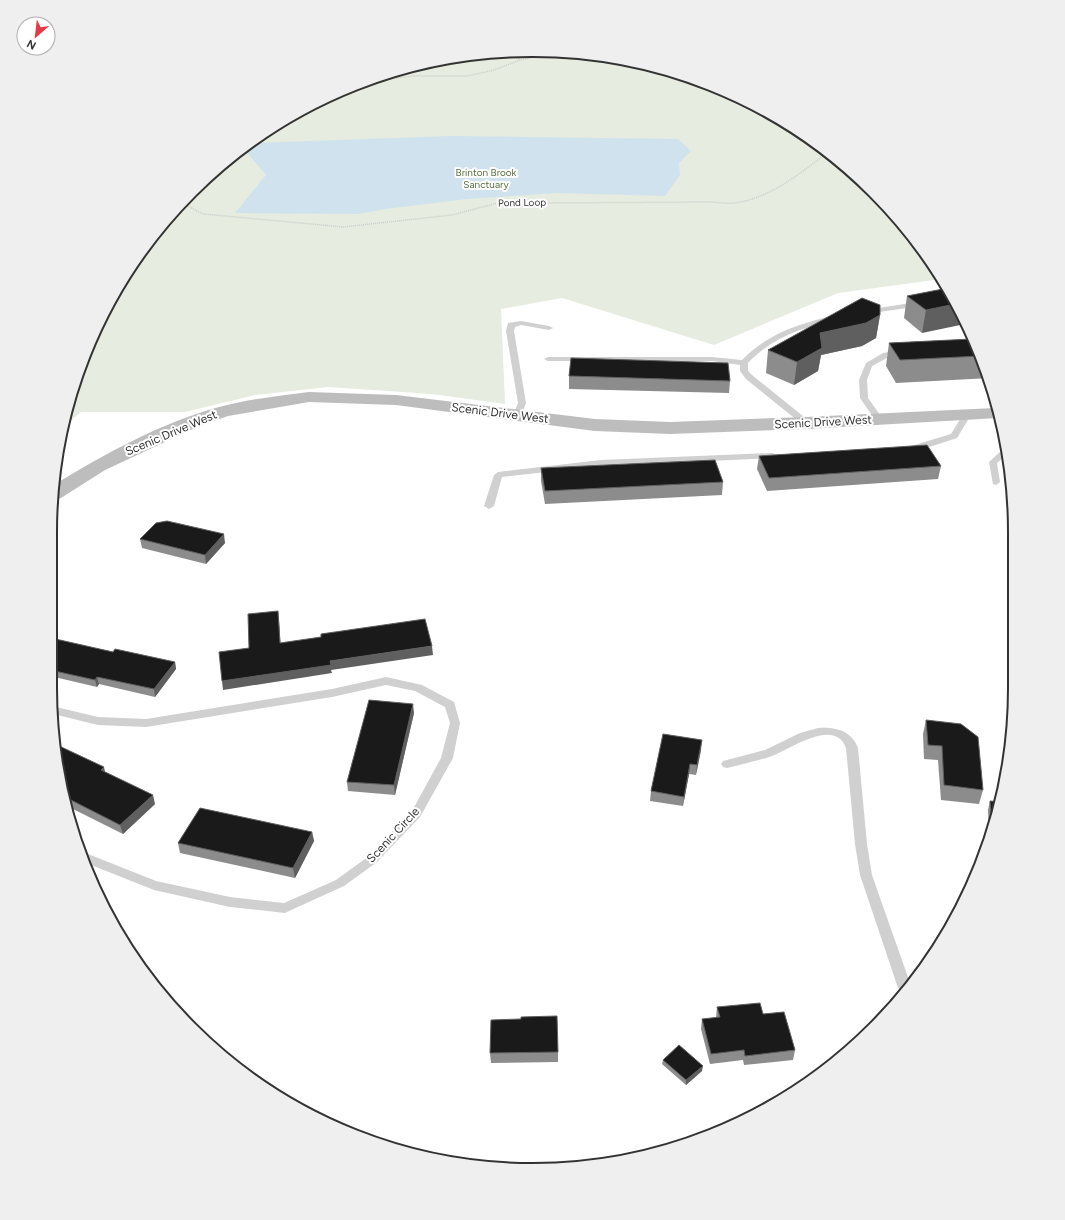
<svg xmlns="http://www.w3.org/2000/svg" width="1065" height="1220" viewBox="0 0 1065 1220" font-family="Figtree,sans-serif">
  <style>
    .green { fill: #e6ecdf }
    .water { fill: #cfe2ee }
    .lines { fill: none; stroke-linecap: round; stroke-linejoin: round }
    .path { stroke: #cdcdcd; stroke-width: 1.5; stroke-dasharray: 1 1; stroke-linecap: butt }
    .lane { fill: #d0d0d0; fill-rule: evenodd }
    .secondary { fill: #bdbdbd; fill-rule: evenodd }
    .wall { fill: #8c8c8c }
    .shaded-wall { fill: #5f5f5f }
    .building { fill: #1a1a1a; stroke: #5f5f5f }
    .labels { text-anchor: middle; stroke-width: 4; stroke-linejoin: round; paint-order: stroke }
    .far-park-label { font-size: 10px; fill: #56703f; stroke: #fff }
    .far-street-label { font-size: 10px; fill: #333; stroke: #fff }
    .street-label { font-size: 12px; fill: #333; stroke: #fff }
    .rim { fill: none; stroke: #333; stroke-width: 2 }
  </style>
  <rect width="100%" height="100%" fill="#fff"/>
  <path class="green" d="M564 51 658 67 746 100 826 150 895 215 942 279 838 293 714 345 562 298 501 309 505 404 432 394 328 387 255 395 185 412H81L64 427 76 377 115 291 150 239 215 170 291 115 378 76 470 54Z"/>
  <path class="water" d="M451 136 678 139 691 151 679 163 680 175 665 196 558 193 467 199 385 209 358 214 235 213 266 175 244 149 252 143Z"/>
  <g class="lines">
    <path class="path" d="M499 53 520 59
      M364 82 414 76H467L494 70 520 60 565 51
      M182 204C191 206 196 212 204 214L343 227 452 215 505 201 532 203 709 202C717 202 726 204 734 203 769 199 801 173 828 152"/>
    <path class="lane" d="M917 302H920V306L866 314 862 312 866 310Z
      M837 315 841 317 840 319C805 327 773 336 748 363V371L752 375 809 421 810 423 806 426 803 425 746 379 740 371V365L712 361H548L544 359 548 357H712L742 360C768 333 801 323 837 315Z
      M521 321 549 326 553 328 549 330 521 325 515 327 514 331 526 403 521 415 517 418 513 415 518 403 506 331 508 323Z
      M900 350H903V354L889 357 872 366 867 380 868 398 883 419 879 422 876 421 860 398 859 380 866 363 883 353Z
      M967 412 971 415 957 438 920 450 914 451 910 448 911 446 951 434 964 413Z
      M1004 450 1005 456 997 463 1000 482 996 485 993 484 989 462 1001 451Z
      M773 453 777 456 776 458 601 466 502 477 494 506 489 509 484 506 494 475 498 472 601 460Z
      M386 677 422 685 454 702 460 723 453 758 420 817 377 862 344 886 289 911 285 913 230 907 154 890 86 863 82 853 83 852 156 881 230 897 284 903 336 880 369 856 412 811 441 758 450 723 445 707 415 691 386 685 332 697 146 727 98 725 53 714 52 706 98 717 146 719 332 689Z
      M818 728C835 727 851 730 858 748L867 844 872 875 910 983 902 992 898 988 860 875 855 844 846 748C835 717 790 749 772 756 758 761 742 764 727 768L723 767 721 764 723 761 765 750 800 733Z"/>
    <path class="secondary" d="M309 392 396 395 595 419 670 422 806 417 995 408 998 418 806 429 670 434 595 431 396 405 309 402 228 416 197 427 105 470 61 498 54 500V485C102 455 163 422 219 407 248 399 279 396 309 392Z"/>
  </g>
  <path class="wall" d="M948 288 922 333 904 318 907 296Z
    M880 315 876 338 862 346 821 355 818 371 794 385 766 373 768 350Z
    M972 339 990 378 896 383 886 366 889 343Z
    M569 376 730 381 729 393 569 389Z
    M759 456 941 466 938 479 767 491 757 469Z
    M541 468 723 482 722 495 545 504 541 481Z
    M140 539 225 543 206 564 142 548Z
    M51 638 113 652 175 662 176 669 155 697 99 684 97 687 50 676Z
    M414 713 395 795 348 791 347 782Z
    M926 720 983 790 979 804 941 800 938 760 924 759 923 734Z
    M57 745 105 772 155 804 123 834 67 806 66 800H65Z
    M701 750 696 775 689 774 683 806 650 801 651 791Z
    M990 801 1000 802 989 837 988 810Z
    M312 832 314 841 295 878 180 853 178 843Z
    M717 1007 763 1014 795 1050 793 1060 744 1065 743 1060 710 1064 701 1029 702 1019 716 1018Z
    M521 1019 558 1052V1062L491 1063 490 1053Z
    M663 1060 702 1071 686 1085 662 1064Z"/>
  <path class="shaded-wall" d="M956 304 965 324 922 333 926 310Z
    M880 315 876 338 862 346 821 355 818 371 794 385 797 362 820 333Z
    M224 534 225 543 206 564 205 555Z
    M278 611 279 620 281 652 280 643Z
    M432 646 433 655 331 670 332 673 223 690 222 681 330 661Z
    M175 662 176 669 155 697 154 689Z
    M97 677 99 684 97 687 95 680Z
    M413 704 414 713 395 795 394 785Z
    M702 740 701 750 696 775 697 765Z
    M690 764 689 774 683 806 684 797Z
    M104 767 106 776 101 770Z
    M153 795 155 804 123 834 120 825Z
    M312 832 314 841 295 878 293 868Z
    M703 1066 702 1071 686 1085V1080Z"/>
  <path class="building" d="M948 288 950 291 956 304 926 310 907 296Z
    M862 298 880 305V315L866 323 820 333 822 348 797 362 768 350Z
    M972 339 980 356 900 360 889 343Z
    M571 358 728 363 730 381 569 376Z
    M927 445 941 466 769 478 759 456Z
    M715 460 723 482 545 491 541 468Z
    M167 521 224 534 205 555 140 539 156 523Z
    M278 611 280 643 321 637V634L425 619 432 646 330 661 331 665 222 681 219 652 249 648 248 614Z
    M51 638 113 652 115 649 175 662 154 689 97 677 95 680 50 670Z
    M369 700 413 704 394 785 347 782Z
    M926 720 961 724 978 737 983 790 944 785 942 746 928 745Z
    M663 734 702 740 697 765 690 764 684 797 651 791Z
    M57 745 104 767 101 770 153 795 120 825 65 797 69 794 64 791Z
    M990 801 1000 802 992 828Z
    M200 808 312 832 293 868 178 843Z
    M760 1003 763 1014 784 1012 795 1050 745 1056 744 1050 711 1054 702 1019 720 1017 717 1007Z
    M557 1016 558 1052 490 1053 491 1020 521 1019V1017Z
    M679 1045 703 1066 686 1080 663 1060Z"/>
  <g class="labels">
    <g class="far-park-label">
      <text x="486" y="176">Brinton Brook<tspan x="486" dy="12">Sanctuary</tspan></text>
    </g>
    <g class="far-street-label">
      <text transform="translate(522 202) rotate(-1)" y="4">Pond Loop</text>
    </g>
    <g class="street-label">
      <text transform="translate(500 413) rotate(7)" y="4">Scenic Drive West</text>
      <text transform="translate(823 422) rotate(-3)" y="4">Scenic Drive West</text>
      <text transform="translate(171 433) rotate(-23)" y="4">Scenic Drive West</text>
      <text transform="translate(393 835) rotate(-47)" y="4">Scenic Circle</text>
    </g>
  </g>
  <path d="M0 0H1065V1220H0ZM532 57H533A475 475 0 0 1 1008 532V688A475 475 0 0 1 533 1163H532A475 475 0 0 1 57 688V532A475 475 0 0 1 532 57Z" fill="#efefef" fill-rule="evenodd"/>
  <path class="rim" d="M532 57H533A475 475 0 0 1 1008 532V688A475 475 0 0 1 533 1163H532A475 475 0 0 1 57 688V532A475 475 0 0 1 532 57Z"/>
  <g transform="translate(36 36) rotate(208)"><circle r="19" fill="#ffffff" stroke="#adadad"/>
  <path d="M0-3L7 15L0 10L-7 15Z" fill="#e63946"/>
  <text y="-6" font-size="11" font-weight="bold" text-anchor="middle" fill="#333333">N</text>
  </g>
</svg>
